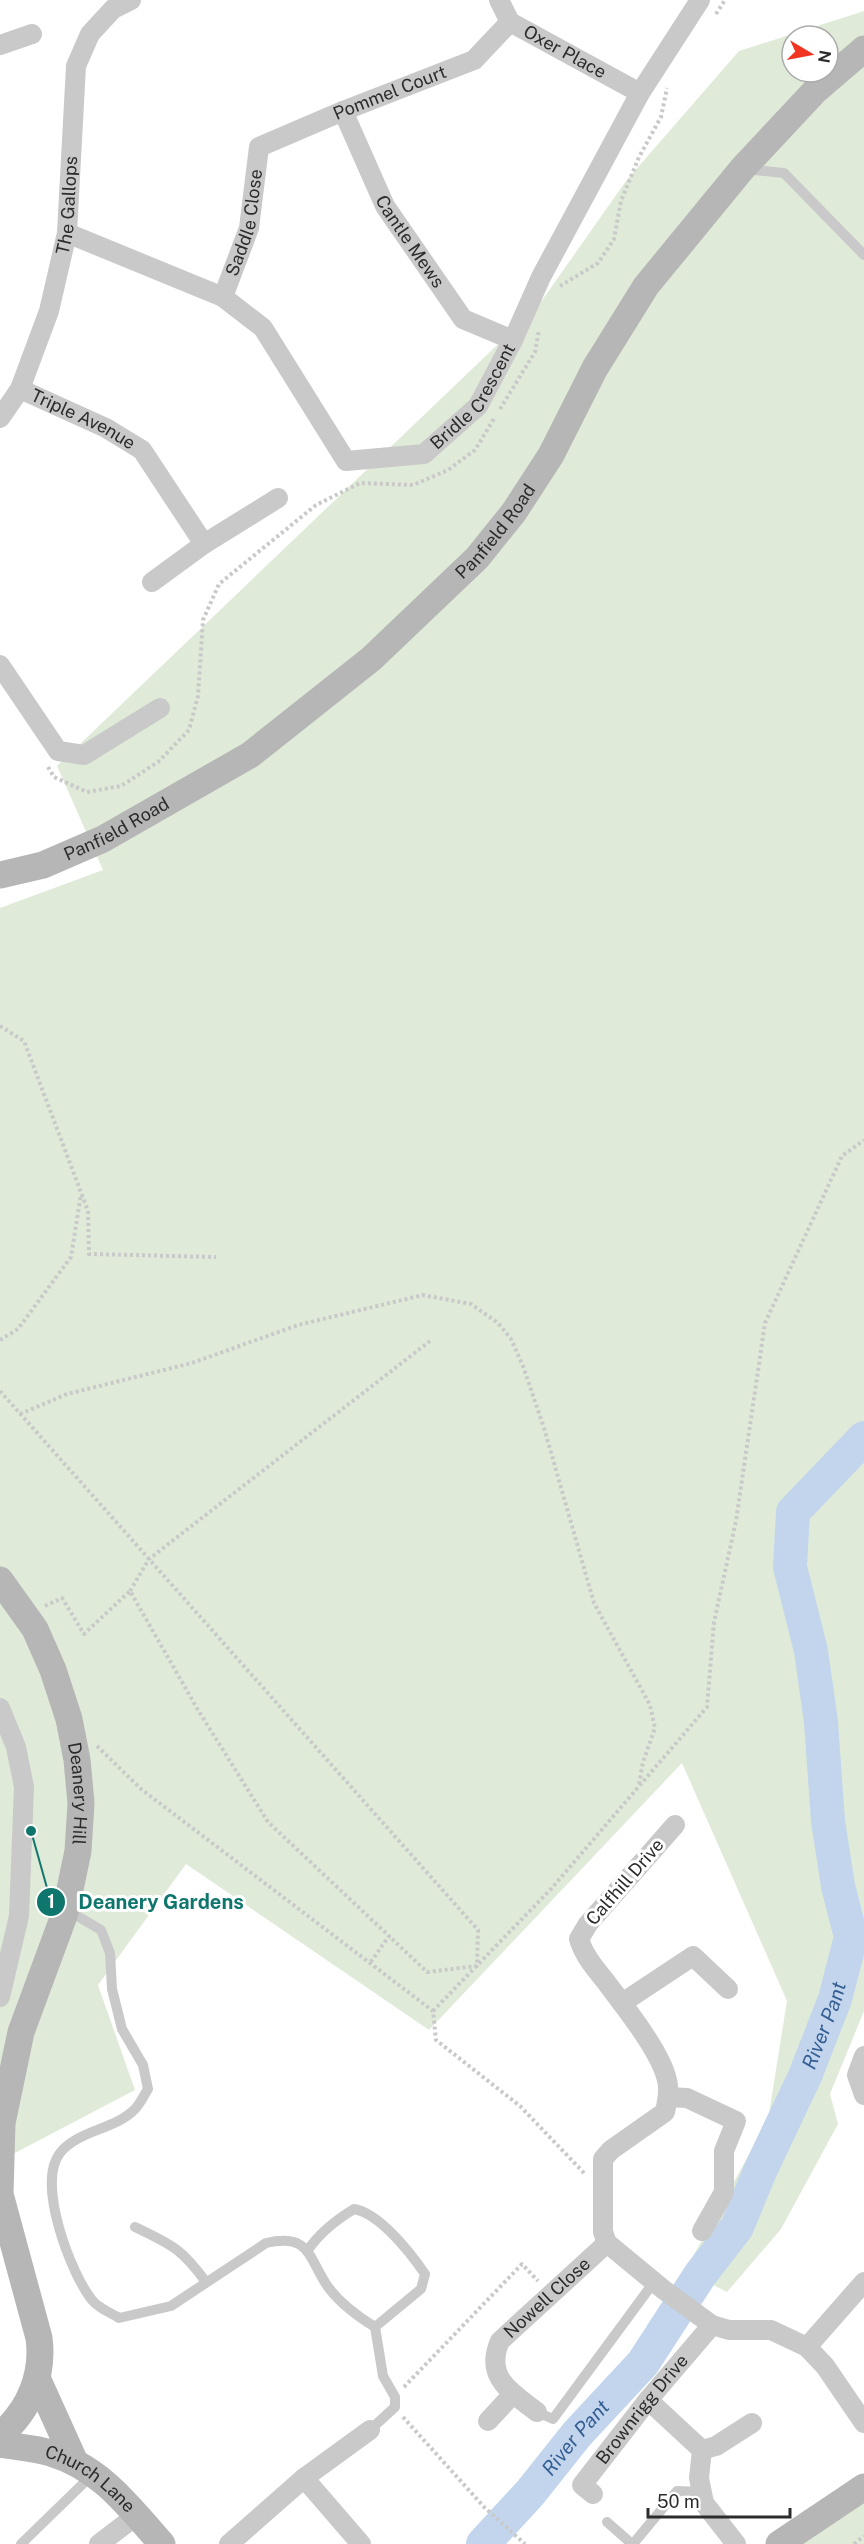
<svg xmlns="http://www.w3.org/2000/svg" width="864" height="2544" viewBox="0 0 864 2544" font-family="'Public Sans',sans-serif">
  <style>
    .green { fill: #dfebd8; fill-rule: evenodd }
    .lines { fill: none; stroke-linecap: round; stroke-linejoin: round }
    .river { stroke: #c2d5ed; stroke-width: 34 }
    .path { stroke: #c9c9c9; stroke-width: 4; stroke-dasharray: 3 3; stroke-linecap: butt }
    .lane { stroke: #c9c9c9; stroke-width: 10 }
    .street { stroke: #c9c9c9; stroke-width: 20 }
    .secondary { stroke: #b6b6b6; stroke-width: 27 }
    .labels { text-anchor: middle; stroke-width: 6; stroke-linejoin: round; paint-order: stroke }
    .street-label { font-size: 18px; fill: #2c2c2c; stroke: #fff }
    .water-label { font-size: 20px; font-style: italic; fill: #355e93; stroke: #fff }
    .leader { fill: none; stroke: #0f766e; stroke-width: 2 }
    .callout-dot { fill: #0f766e; stroke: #fff; stroke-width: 2 }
    .mark-label { font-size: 18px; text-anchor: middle; font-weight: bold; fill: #fff }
    .callout-label { font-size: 20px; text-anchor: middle; font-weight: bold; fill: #0f766e; stroke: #fff; stroke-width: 6; stroke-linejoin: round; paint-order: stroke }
  </style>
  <rect width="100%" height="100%" fill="#fff"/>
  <path class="green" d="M864 11V2011L830 2094 838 2124 781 2229 727 2292 685 2271 768 2120 787 2001 682 1763 429 2030 186 1864 98 1985 135 2090 11 2155 0 2089V908L103 870 57 766 538 306 626 181 739 51ZM792 36H828V72H792Z
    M864 2498V2544H795Z"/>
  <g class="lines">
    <path class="river" id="s1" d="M483 2544 530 2493 577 2434 643 2363 700 2275 737 2227 760 2171 805 2076 835 1999 851 1937 838 1886 828 1821 821 1722 811 1651 790 1567 793 1512 864 1438"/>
    <path class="path" d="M716 14 725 0
      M560 286 598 263 614 239 621 201 639 157 661 117 667 88
      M500 409 535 352 539 330
      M48 767 54 777 87 792 121 786 158 762 189 730 198 696 203 620 219 584 316 505 360 483 413 485 448 470 475 450 495 417
      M0 1026 24 1041 88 1211 89 1254 216 1257
      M0 1340 18 1329 71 1257 81 1194
      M0 1391 478 1930 477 1966 427 1972 389 1936
      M20 1414 67 1394 192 1363 298 1325 423 1295 471 1304 498 1323 511 1339 523 1366 544 1428 594 1603 650 1705 655 1728 643 1762 639 1784
      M130 1591 149 1559 430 1341
      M45 1606 62 1598 84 1634 130 1591 198 1710 268 1822 389 1936 370 1963
      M97 1746 141 1789 433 2011 436 2040 520 2106 585 2174
      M433 2011 551 1889 707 1707 714 1622 736 1521 765 1323 842 1156 864 1140
      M404 2387 522 2264 538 2281
      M403 2417 485 2508 525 2544
      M854 2544 864 2536"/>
    <path class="lane" d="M745 169 784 173 864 255
      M66 1913 74 1914 101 1930 110 1953 112 1989 122 2029 143 2065 148 2089C144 2095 140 2104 135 2109 115 2130 78 2130 60 2153 36 2183 71 2274 92 2300 98 2308 111 2313 119 2318L171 2306 266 2243C309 2233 308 2256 326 2284 338 2302 357 2316 375 2327L421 2289 425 2274C410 2252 379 2213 354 2209 336 2220 320 2232 308 2250
      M135 2227C172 2245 181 2248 206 2282
      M537 2412 553 2419 654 2282
      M370 2430 395 2407V2397L383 2376 375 2327
      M607 2522 632 2544
      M21 2544 92 2475
      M633 2544 677 2491 700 2492"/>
    <g class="street">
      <path id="s2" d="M499 0 510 22 640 93"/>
      <path d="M0 45 32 34"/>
      <path id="s3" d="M343 111 385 206 463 319 513 340"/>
      <path id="s4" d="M67 233 223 297 263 328 346 461 424 454 478 406 513 340 541 277 640 93 700 0"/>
      <path id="s5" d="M223 297 249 228 259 147 343 111 474 60 510 22"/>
      <path id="s6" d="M20 389 106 428 142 450 204 544"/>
      <path id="s7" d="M0 418 20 389 49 311 67 233 76 66 90 34 113 9 131 0"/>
      <path d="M152 582 204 544 278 498"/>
      <path d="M0 665 58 751 84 755 160 708"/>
      <path d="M0 1708 16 1747 24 1787 19 1916 0 1997"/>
      <path d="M675 1825 588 1924 579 1939C584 1956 595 1968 606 1982 624 2006 661 2052 667 2080 670 2091 667 2101 665 2112L611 2150 603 2159V2232L607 2243 664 2290 712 2325 729 2330H771L807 2347 825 2366 864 2423"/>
      <path d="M622 2003 693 1956 728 1989"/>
      <path d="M864 2056 857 2075 864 2095"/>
      <path d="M668 2097 687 2098 736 2121 724 2151V2192L702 2231"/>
      <path d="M807 2347 864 2282"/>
      <path d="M648 2400 702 2450"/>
      <path id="s8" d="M537 2412C511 2392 484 2377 500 2341L607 2243"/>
      <path d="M488 2421 513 2394"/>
      <path d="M304 2478 361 2544"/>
      <path id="s9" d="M593 2494 582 2485 648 2400 712 2325"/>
      <path d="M99 2544 137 2515"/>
      <path d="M229 2544 304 2478 370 2430"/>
      <path d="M736 2544 704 2503 699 2478 702 2450 716 2446 752 2423"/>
    </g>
    <g class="secondary">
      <path id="s10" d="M0 875 43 865 103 839 250 755 371 659 477 558 514 512 551 455 595 368 646 286 742 169 815 91 864 49"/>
      <path id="s11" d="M0 1580 35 1629 53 1670 69 1719 77 1760 81 1803 78 1851 65 1913 21 2032 2 2123 0 2194 39 2338C44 2375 29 2411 0 2435"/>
      <path d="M38 2380 75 2462"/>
      <path id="s12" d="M0 2444C17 2447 35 2448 51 2453 101 2468 129 2507 162 2544"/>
      <path d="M779 2544 864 2487"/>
    </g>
  </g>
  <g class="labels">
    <g class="street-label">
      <text dy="6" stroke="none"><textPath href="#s2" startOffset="87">Oxer Place</textPath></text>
      <text dy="6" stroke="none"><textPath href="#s5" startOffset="297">Pommel Court</textPath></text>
      <text dy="6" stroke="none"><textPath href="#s7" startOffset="226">The Gallops</textPath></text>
      <text dy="6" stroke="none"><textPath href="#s5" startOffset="78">Saddle Close</textPath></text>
      <text dy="6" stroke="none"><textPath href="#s3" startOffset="147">Cantle Mews</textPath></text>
      <text dy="6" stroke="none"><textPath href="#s4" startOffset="531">Bridle Crescent</textPath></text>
      <text dy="6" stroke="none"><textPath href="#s6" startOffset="70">Triple Avenue</textPath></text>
      <text dy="6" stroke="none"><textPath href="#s10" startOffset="612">Panfield Road</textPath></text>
      <text dy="6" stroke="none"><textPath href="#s10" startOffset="126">Panfield Road</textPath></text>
      <text dy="6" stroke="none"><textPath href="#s11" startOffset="232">Deanery Hill</textPath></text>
      <text transform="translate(625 1882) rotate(-49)" y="6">Calfhill Drive</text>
      <text dy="6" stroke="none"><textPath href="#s8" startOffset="153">Nowell Close</textPath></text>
      <text dy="6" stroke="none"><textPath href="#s9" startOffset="111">Brownrigg Drive</textPath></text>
      <text dy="6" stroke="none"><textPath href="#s12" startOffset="99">Church Lane</textPath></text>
    </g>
    <g class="water-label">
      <text dy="7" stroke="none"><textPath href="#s1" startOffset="627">River Pant</textPath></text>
      <text dy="7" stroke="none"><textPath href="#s1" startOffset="141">River Pant</textPath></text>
    </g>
  </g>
  <path class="leader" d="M31 1831L51 1902"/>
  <g class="callout-dot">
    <circle cx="31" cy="1831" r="6"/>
    <circle cx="51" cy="1902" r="15"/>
  </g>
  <g class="mark-label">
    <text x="51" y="1908">1</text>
  </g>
  <g class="callout-label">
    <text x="161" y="1909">Deanery Gardens</text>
  </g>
  <g transform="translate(810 54) rotate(100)"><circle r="28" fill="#ffffff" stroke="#ababab" stroke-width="1.5"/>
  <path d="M0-4.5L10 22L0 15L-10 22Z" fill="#f13520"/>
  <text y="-9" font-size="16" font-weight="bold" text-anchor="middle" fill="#2c2c2c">N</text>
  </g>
  <path d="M648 2508v9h142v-9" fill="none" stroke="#2c2c2c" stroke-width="3"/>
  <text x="657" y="2508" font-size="18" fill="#2c2c2c" stroke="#ffffff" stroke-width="4.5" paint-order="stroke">50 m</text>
</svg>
